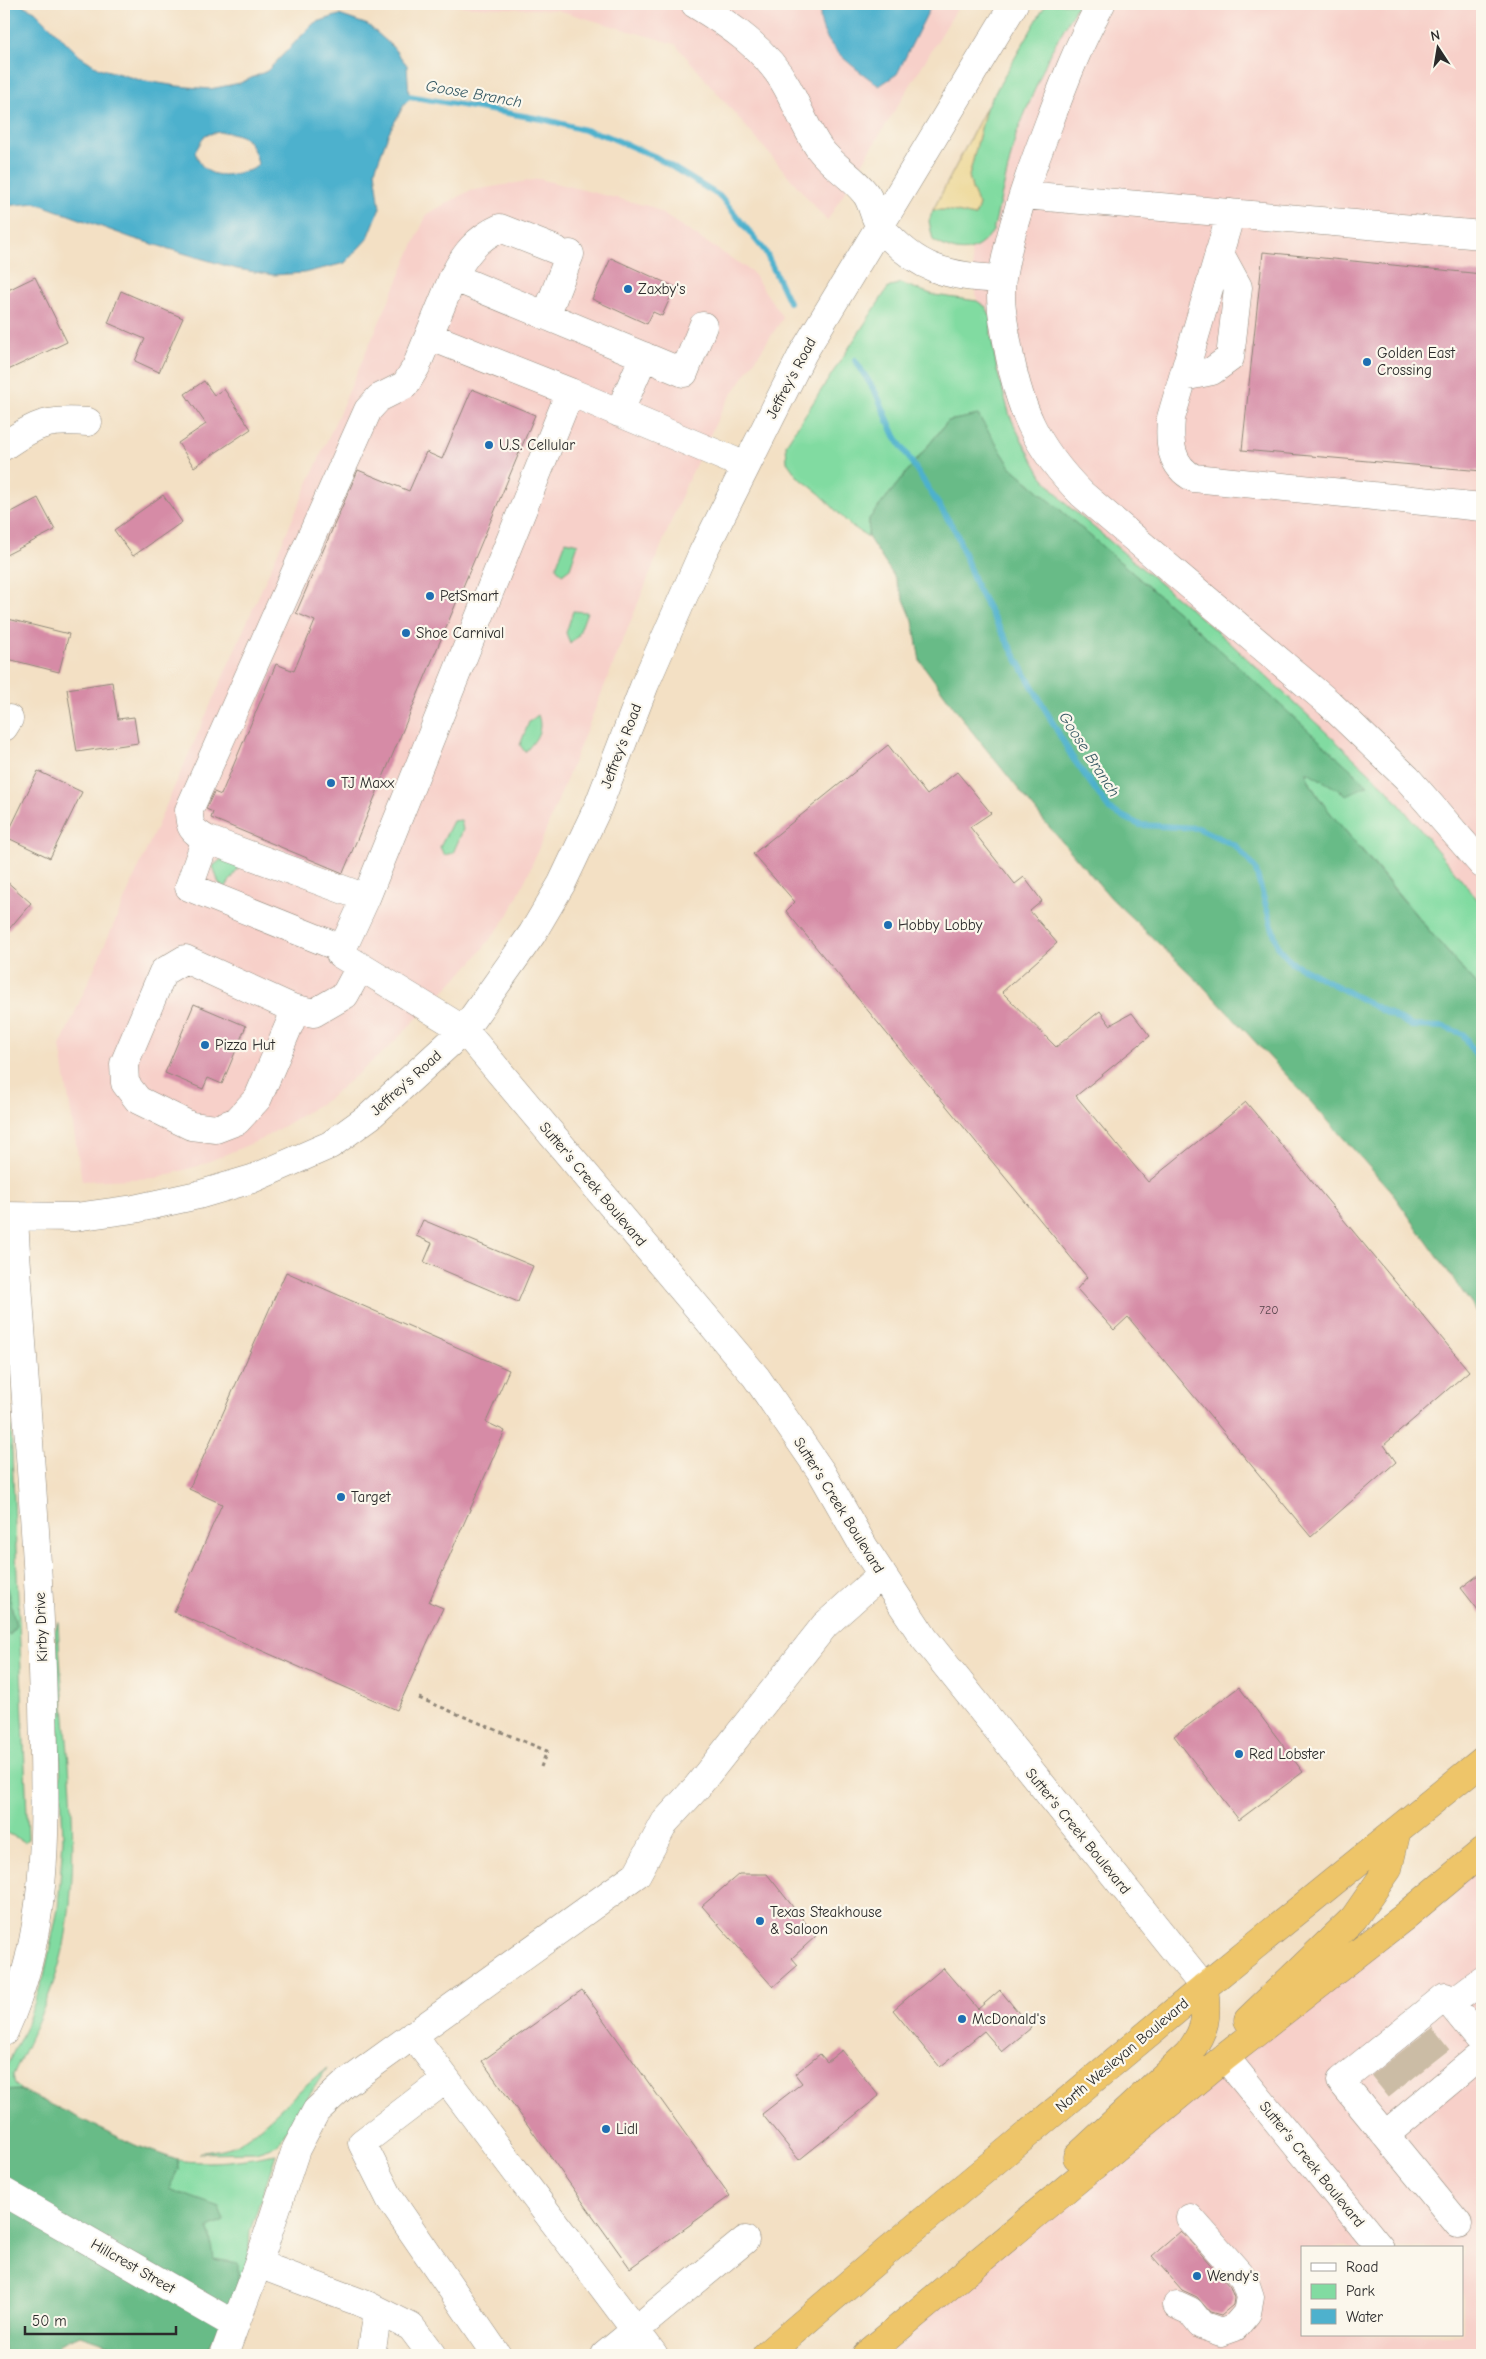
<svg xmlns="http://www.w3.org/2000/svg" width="1486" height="2359" viewBox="0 0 1486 2359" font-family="'Comic Neue',sans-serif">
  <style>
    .built { fill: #f7d0c9; fill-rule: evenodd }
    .green { fill: #81dba1; stroke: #568366 }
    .forest { fill: #68bb87; stroke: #4a7359 }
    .sand { fill: #eeda9e; stroke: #8c8264 }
    .water { fill: #4eb1cd; stroke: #3c6e7c; fill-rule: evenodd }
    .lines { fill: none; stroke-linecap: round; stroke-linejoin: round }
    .stream { stroke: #4eb1cd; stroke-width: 6 }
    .building { fill: #d68ba6 }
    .minor-tunnel { stroke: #cbbca5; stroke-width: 28; stroke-dasharray: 28 14; stroke-linecap: butt }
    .minor-casing { stroke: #8f8678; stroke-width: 29 }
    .highway-casing { stroke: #8f8678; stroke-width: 29 }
    .path { stroke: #8f8678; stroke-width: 3; stroke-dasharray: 4 4; stroke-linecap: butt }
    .minor { stroke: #fff; stroke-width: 28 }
    .highway { stroke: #eec569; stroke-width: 28 }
    .poi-dot { fill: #1f6fb2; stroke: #fbf7ec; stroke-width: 2 }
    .labels { text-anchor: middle; stroke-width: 4.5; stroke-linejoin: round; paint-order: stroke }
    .number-label { font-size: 12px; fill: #56434a }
    .poi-label { font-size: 15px; fill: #2b2b2b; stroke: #fbf7ec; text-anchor: start }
    .street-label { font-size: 15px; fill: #2b2b2b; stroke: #fbf7ec }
    .water-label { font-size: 16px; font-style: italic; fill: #375a64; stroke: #fbf7ec }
  </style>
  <rect width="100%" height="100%" fill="#fbf7ec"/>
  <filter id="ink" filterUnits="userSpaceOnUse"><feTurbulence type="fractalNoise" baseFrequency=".02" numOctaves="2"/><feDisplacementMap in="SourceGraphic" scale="10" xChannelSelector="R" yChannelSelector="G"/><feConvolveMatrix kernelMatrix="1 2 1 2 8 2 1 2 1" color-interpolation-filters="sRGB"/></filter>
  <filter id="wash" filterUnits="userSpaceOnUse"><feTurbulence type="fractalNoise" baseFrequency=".0096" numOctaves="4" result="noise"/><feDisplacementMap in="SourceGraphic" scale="20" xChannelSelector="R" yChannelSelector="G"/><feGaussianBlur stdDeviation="1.12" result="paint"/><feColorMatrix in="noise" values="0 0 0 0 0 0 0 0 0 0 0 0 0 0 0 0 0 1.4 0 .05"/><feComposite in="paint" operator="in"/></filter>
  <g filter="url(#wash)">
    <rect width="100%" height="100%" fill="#f3e0c4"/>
    <path class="built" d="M398 4H960L827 221 675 44 557 10Z
      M1046 4H1482V905L1386 788 1227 640 1067 505 1042 476 1021 439 1010 416 997 370 991 335V318L986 307 977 301 971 251 975 216 969 176 986 108Z
      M539 179 652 207 751 271 783 318 723 408 686 485 529 872 508 916 474 960 386 1050 328 1099 262 1139 198 1166 156 1178 82 1181 60 1046 427 214 469 191Z
      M1482 1852V2355H870ZM1302 2248H1462V2335H1302Z"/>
    <path class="green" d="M1046 4H1078L1049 55 1016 135 993 231C975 256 958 255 933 240L929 221 933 210H948L975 216 979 205 972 189 969 176 986 108Z
      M900 283 934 295 977 301 986 307 991 318V335L997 370 1010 416 1021 439 1042 476 1067 505 1227 640 1386 788 1482 905V992C1441 945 1402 898 1363 851 1348 833 1308 792 1306 770L1347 795 1196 628 1011 467 978 416 948 421 869 519 868 537 849 524 820 494 797 476 787 462 786 444 888 288Z
      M566 541 578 544 570 568 562 574 556 567Z
      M573 611 587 612 578 636 570 643 566 633Z
      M538 715C544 731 535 741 525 752L520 745 529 722Z
      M461 820 463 830 453 853 444 855 440 847 453 821Z
      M224 857 236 858 238 869 225 888 219 884 213 866Z
      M4 1258 28 1839 24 1842 4 1831V1631L10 1635 16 1625 4 1577Z
      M58 1621C62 1728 85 1838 64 1945 55 1990 32 2033 13 2075L15 2084 21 2090 4 2091V2071L25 2029 44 1976 58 1909 63 1839 55 1631Z
      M327 2068 277 2145 256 2152 199 2153C211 2150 227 2150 237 2144 271 2123 295 2091 327 2068Z
      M276 2154 250 2231 248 2264 238 2286 213 2259 208 2227 168 2189 178 2169 177 2160C211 2165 243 2160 276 2154Z"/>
    <path class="forest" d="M978 415 1011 467 1196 628 1368 785 1347 795 1306 771C1308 791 1346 831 1360 848 1400 897 1441 945 1482 992V1319L1390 1190 1293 1082 1201 984 1112 899 1044 821 970 729 920 661 913 621 895 578 868 537 869 519 948 421Z
      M4 1577 16 1625 10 1635 4 1631Z
      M21 2090 135 2145 177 2160 178 2169 169 2189 219 2207 224 2221 209 2228 213 2259 238 2263V2286L206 2355H139L80 2335 60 2344 56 2355H4V2091Z"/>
    <path class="sand" d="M986 108 969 176 972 189 979 205 975 216 948 210H933Z"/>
    <path class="water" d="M4 4H20L35 11 80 56 99 68 140 80 177 86 210 89 240 83 267 71 314 23 339 15 368 25 391 45 407 65 409 96 389 132 375 170 380 208 368 238 345 263 304 273 273 275 237 269 132 238 36 203 4 206ZM219 132C244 133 252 139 258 164 252 172 248 170 238 173 217 178 202 174 195 152L205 135Z
      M827 4H932L897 74 879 86C855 67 820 47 820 13Z"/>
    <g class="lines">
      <path class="stream" d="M404 100 409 96 547 120 607 136 656 157 721 197 765 251 789 302
        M855 360 876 393 895 436 956 532 977 588 1072 757 1110 810 1140 825 1198 828 1236 846 1255 868 1278 947 1291 962 1412 1026 1444 1027 1463 1034 1482 1066"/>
    </g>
    <g id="blocks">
      <path class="building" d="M1263 252 1482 274V471L1242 450Z
        M611 258 675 287 662 316 653 312 647 324 592 299Z
        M35 277 67 342 4 372V292Z
        M121 291 183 318 159 372 135 361 145 339 108 323Z
        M204 381 214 395 224 389 251 429 194 467 178 443 206 424 185 394Z
        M472 389 535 415 343 873 211 818 213 812 206 809 214 792 221 795 276 664 294 671 315 621 296 613 358 470 409 491 426 452 442 459Z
        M163 495 182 522 133 556 114 530Z
        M38 498 55 530 4 556V516Z
        M4 618 69 634 59 672 4 658Z
        M112 682 118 719 134 717 138 743 77 752 67 689Z
        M888 745 927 795 957 772 991 813 970 827 1015 884 1024 877 1042 901 1030 911 1057 943 1002 992 1056 1047 1100 1011 1110 1025 1132 1013 1150 1036 1076 1096 1148 1182 1246 1102 1469 1371 1384 1445 1396 1462 1311 1537 1128 1317 1114 1330 1077 1289 1087 1277 786 911 795 902 753 854Z
        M38 771 82 792 50 858 6 837Z
        M4 879 31 903 4 935Z
        M194 1004 246 1026 222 1084 208 1078 203 1089 165 1073Z
        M423 1220 533 1266 518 1302 424 1262 432 1243 416 1236Z
        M286 1272 509 1370 486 1422 505 1431 429 1602 443 1608 397 1710 174 1612 222 1504 189 1489Z
        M1482 1572V1615L1461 1588Z
        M1239 1687 1303 1772 1239 1820 1174 1736Z
        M739 1874H767L816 1936 792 1958 798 1965 773 1987 702 1906Z
        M943 1968 978 2009 1000 1990 1031 2028 1002 2052 984 2031 940 2067 893 2010Z
        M582 1990 730 2196 630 2268 482 2061Z
        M842 2050 879 2096 799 2160 762 2114 802 2083 795 2074 820 2054 827 2062Z
        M1181 2231 1230 2287 1234 2298 1233 2305 1221 2315 1210 2312 1197 2297 1182 2290 1152 2256Z"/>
    </g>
  </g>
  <g filter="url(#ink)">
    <use href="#blocks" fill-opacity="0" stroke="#8f8678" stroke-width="1"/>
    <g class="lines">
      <path class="minor-tunnel" d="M1421 2036 1446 2068
        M1401 2052 1427 2084
        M1382 2067 1408 2099"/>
      <g class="minor-casing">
        <path id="minor" d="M695 4C730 25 767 50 787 87 798 107 806 129 819 148 832 166 852 176 865 193 873 202 873 218 881 227 918 271 948 276 1002 279
          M1101 4C1077 46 1060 94 1043 139 1026 184 1010 230 1002 278 999 299 1003 320 1007 341 1018 407 1035 447 1082 494L1329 703 1407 778 1482 864
          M1024 195 1482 235
          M1231 213 1171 418C1169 442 1170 466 1194 478L1482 507
          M556 250 500 228C477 238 464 255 453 277L684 373 703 326
          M546 316 570 254
          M429 336 570 392
          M1183 377 1212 371 1230 358 1238 287 1219 252
          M619 413 644 356
          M4 446C37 423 48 419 88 422
          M746 466 570 392 366 898 340 954 464 1030 756 1377 822 1473 864 1547 924 1638 1204 1987
          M4 727 9 719
          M206 839C192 830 189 828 189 810L368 410 379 398 405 385 416 367 453 277
          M343 949 189 887 206 839 366 898
          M296 1009 258 1098 237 1121 216 1129 191 1126 138 1100 125 1083 124 1064 163 972 185 959 292 1008 314 1013 345 995 360 967
          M4 1216 75 1217 134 1209 198 1195 252 1179 330 1145 370 1116 464 1030 532 934 562 883 597 809 645 684 703 552 803 353 1014 4
          M1450 2004 1482 1980
          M4 2032C52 1929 45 1815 43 1704 39 1541 23 1380 14 1218
          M413 2035 654 2355
          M1225 2057 1380 2248
          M446 2079 362 2143 390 2199 497 2355
          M1385 2135 1482 2054
          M4 2192 235 2325 224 2355
          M1458 2224 1341 2081 1445 1997 1482 2042
          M258 2264 367 2305 411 2327 432 2355
          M1177 2305 1190 2311 1201 2325 1221 2332 1235 2327 1247 2313 1250 2297 1244 2279 1190 2218
          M235 2325 258 2264 296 2149 316 2111 344 2085 637 1874 665 1822 697 1787 825 1625 882 1574
          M371 2355 378 2311
          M605 2355 745 2240"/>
      </g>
      <g class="highway-casing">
        <path id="highway" d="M1248 2020 1354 1918 1388 1869 1397 1830
          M1077 2157 1188 2054C1206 2030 1208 2017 1204 1987
          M766 2355 892 2247 1204 1987 1482 1761
          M866 2355 1225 2057 1403 1918 1482 1852"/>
      </g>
      <path class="path" d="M419 1698 547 1751 541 1767"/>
      <use href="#minor" class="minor"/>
      <use href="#highway" class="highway"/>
    </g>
  </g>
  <g class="poi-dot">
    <circle cx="628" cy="289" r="5"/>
    <circle cx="1367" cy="362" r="5"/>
    <circle cx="489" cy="445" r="5"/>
    <circle cx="430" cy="596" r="5"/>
    <circle cx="406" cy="633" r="5"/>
    <circle cx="331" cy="783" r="5"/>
    <circle cx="888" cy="925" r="5"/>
    <circle cx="205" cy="1045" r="5"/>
    <circle cx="341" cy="1497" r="5"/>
    <circle cx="1239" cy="1754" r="5"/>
    <circle cx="760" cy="1921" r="5"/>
    <circle cx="962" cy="2019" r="5"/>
    <circle cx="606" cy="2129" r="5"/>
    <circle cx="1197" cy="2276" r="5"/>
  </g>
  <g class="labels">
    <g class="number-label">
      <text x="1269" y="1314">720</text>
    </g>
    <g class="poi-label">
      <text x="638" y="294">Zaxby's</text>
      <text x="1377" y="358">Golden East<tspan x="1377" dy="17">Crossing</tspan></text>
      <text x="499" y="450">U.S. Cellular</text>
      <text x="440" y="601">PetSmart</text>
      <text x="416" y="638">Shoe Carnival</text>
      <text x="341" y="788">TJ Maxx</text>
      <text x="898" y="930">Hobby Lobby</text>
      <text x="215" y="1050">Pizza Hut</text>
      <text x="351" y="1502">Target</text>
      <text x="1249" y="1759">Red Lobster</text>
      <text x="770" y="1917">Texas Steakhouse<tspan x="770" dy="17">&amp; Saloon</tspan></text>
      <text x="972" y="2024">McDonald's</text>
      <text x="616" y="2134">Lidl</text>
      <text x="1207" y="2281">Wendy's</text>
    </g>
    <g class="street-label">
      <text transform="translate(791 378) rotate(-62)" y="5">Jeffrey's Road</text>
      <text transform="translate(621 746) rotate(-69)" y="5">Jeffrey's Road</text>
      <text transform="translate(406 1083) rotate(-42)" y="5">Jeffrey's Road</text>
      <text transform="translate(593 1184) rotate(50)" y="5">Sutter's Creek Boulevard</text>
      <text transform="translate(839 1505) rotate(58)" y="5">Sutter's Creek Boulevard</text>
      <text transform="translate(41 1627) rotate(-92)" y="5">Kirby Drive</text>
      <text transform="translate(1078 1831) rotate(51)" y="5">Sutter's Creek Boulevard</text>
      <text transform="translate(1122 2055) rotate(-40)" y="5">North Wesleyan Boulevard</text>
      <text transform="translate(1312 2164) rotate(51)" y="5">Sutter's Creek Boulevard</text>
      <text transform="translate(133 2266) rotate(30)" y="5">Hillcrest Street</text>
    </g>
    <g class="water-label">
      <text transform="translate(474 93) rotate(10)" y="6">Goose Branch</text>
      <text transform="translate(1090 754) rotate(57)" y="6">Goose Branch</text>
    </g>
  </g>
  <rect width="1486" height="2359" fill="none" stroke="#fbf7ec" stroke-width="20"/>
  <rect x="1301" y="2246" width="162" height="90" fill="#fbf7ec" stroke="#a8a59f"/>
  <rect x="1311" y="2263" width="25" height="8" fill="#ffffff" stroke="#a8a59f"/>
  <text x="1346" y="2272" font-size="15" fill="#2b2b2b">Road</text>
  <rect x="1311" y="2284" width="25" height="15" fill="#81dba1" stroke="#a8a59f"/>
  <text x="1346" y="2296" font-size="15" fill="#2b2b2b">Park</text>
  <rect x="1311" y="2309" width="25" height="15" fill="#4eb1cd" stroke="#a8a59f"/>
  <text x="1346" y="2322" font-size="15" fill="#2b2b2b">Water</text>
  <g transform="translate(1438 48) rotate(348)" stroke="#fbf7ec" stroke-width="4" paint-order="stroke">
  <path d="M0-4L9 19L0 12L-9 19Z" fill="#2b2b2b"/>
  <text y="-8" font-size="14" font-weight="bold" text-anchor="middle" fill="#2b2b2b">N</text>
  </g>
  <path d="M25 2326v8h151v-8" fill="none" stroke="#2b2b2b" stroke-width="2.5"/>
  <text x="32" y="2326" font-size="15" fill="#2b2b2b" stroke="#fbf7ec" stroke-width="4" paint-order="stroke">50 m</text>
</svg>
